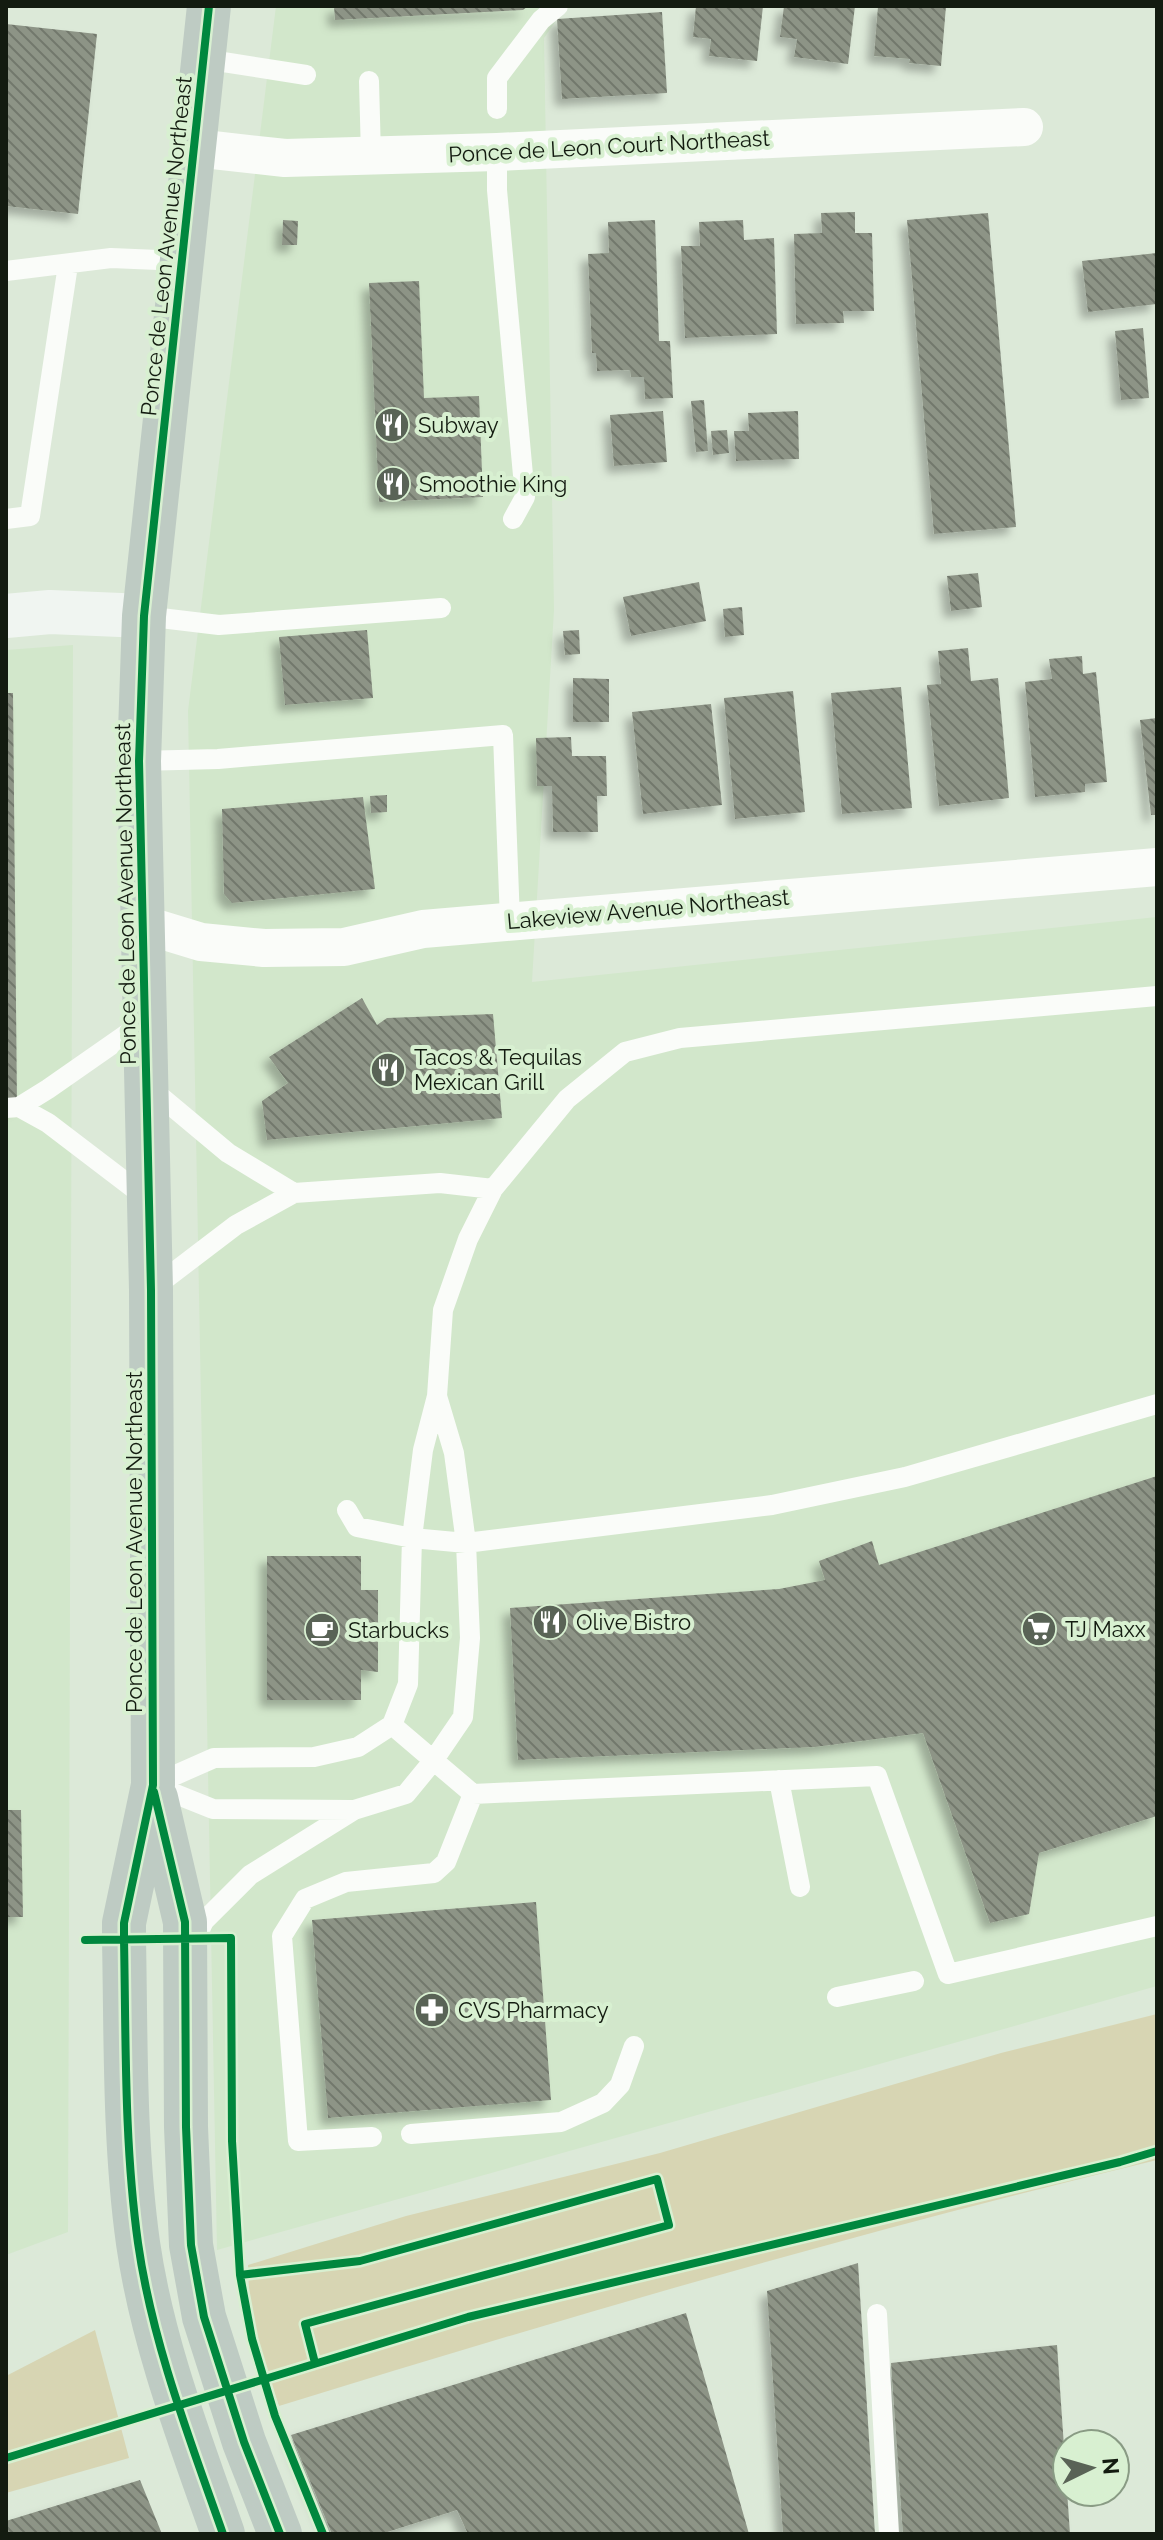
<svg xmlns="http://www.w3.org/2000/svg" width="1163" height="2540" viewBox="0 0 1163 2540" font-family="Raleway,sans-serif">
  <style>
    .built { fill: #d2e7cb }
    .green { fill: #d7d5b3 }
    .building { fill: url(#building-back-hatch); filter: url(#shadow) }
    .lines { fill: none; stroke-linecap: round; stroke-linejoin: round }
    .lane { stroke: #fafcf9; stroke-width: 20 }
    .street { stroke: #fafcf9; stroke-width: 38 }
    .secondary { stroke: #f0f5f1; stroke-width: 44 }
    .highway { stroke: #becbc3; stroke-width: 44 }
    .cycleway-casing { stroke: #d8f0d1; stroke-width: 13 }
    .cycleway { stroke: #00873e; stroke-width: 8 }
    .labels { text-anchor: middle; stroke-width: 8; stroke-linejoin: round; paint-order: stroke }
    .street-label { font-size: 22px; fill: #131b10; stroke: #d8f0d1 }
    .poi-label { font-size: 22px; fill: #131b10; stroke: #d8f0d1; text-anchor: start }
  </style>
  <defs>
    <pattern id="building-back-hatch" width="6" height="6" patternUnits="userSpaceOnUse" patternTransform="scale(2)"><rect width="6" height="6" fill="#8d9486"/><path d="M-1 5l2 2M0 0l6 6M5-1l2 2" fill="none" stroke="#72786c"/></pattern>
    <filter id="shadow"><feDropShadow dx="-7" dy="7" stdDeviation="4" flood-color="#0004"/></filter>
  </defs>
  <rect width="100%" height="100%" fill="#dce9d8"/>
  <path class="built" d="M276 6H566L544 38 554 610 532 982 1157 917V1986L217 2250 188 711Z
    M73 645 68 2232 6 2255V650Z"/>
  <path class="green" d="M1157 2014V2160C861 2231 570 2316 279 2406L250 2324 248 2265 406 2216 660 2153 1001 2053Z
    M95 2330 129 2458 6 2493V2376Z"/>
  <path class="building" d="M334 6H528L523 10 335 20Z
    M696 6H763L757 61 709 56 711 39 693 37Z
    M784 6H855L848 64 794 57 797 39 780 37Z
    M878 6H946L941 66 909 63 910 59 874 56Z
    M662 12 667 93 562 99 557 19Z
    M6 24 97 34 78 214 6 206Z
    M855 212V233H872L874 311H843L844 323 796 324 794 234 822 233 821 213Z
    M988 213 1016 527 934 534 907 220Z
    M283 220 298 221 297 245H282Z
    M655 220 659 341H670L673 398 645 399 644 377H631L630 370 597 371 596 353H592L588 254 609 253 608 222Z
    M743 220 744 240 774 238 777 334 685 338 681 246H700L699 222Z
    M1157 253V304L1088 312 1082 261Z
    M419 281 424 398 479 396 483 497 379 502 369 283Z
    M1143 328 1149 398 1121 400 1115 331Z
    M704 400 708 451 696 452 691 401Z
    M663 411 667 462 614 466 610 415Z
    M798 411 799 459 736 461 734 431H749L748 413Z
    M727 430 729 453 713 455 711 431Z
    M978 573 982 607 951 611 947 576Z
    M699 582 706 621 631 636 623 597Z
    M742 607 744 635 725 637 723 609Z
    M367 630 373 698 285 705 279 637Z
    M579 630 580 654 565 655 563 631Z
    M968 648 971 681 998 678 1009 798 939 806 927 685 941 684 938 651Z
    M1082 656 1083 674 1096 672 1107 782 1085 784V792L1035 797 1025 682 1052 679 1049 659Z
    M573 678 609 679V722H573Z
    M901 687 912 808 842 814 831 693Z
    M793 691 805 812 735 819 724 698Z
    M6 693H13L17 1106H6Z
    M711 704 722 805 643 814 632 712Z
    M1157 718V815H1151L1140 720Z
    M571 737 572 756H606L607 796H597L598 832H553L552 786H537L536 738Z
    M387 795V812L371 813 370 796Z
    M363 797 375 889 232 903 224 894 222 809Z
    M362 998 377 1025 387 1018 493 1014 502 1118 267 1140 262 1101 288 1083 269 1057Z
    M1157 1476V1816L1039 1853 1029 1914 990 1923 923 1733 815 1747 518 1760 510 1608 779 1589 825 1580 819 1561 872 1541 879 1565Z
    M267 1556H361V1590H378V1672L361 1670V1700H267Z
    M6 1810H21L23 1917H6Z
    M536 1902 551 2100 328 2118 312 1920Z
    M858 2263 875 2534H783L767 2291Z
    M686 2313 749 2534H468L457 2510 381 2534H332L291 2435Z
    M1057 2345 1070 2534H903L891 2363Z
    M140 2480 162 2534H6V2521Z"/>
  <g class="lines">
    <path class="lane" d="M204 59 306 75
      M369 81 371 156
      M497 109V78L541 20 558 6
      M497 152V190L525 497 513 519
      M6 271 111 258 182 261
      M6 519 30 516 68 265
      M144 616 219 625 441 608
      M139 761 218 759 503 735 510 921
      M149 1087 228 1153 294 1193
      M19 1107 48 1123 149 1200
      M6 1108 19 1107 48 1089 144 1022
      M152 1289 236 1225 294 1193 440 1183 493 1189
      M347 1510 357 1527 412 1538 466 1543 772 1505 905 1477 1157 1404
      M392 1725 473 1794 877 1776 948 1974 1157 1926
      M779 1780 800 1887
      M153 1785 214 1758 314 1757 358 1747 392 1725 408 1684 412 1538 423 1450 437 1396 443 1310 468 1239 493 1189 567 1099 625 1052 680 1038 1157 996
      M153 1785 213 1809 352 1810
      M194 1941 204 1921 250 1875 354 1810 406 1794 433 1761 463 1717 470 1638 466 1543 454 1453 437 1396
      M837 1997 914 1981
      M411 2134 561 2122 603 2103 620 2085 634 2046
      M372 2137 298 2141 282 1936 305 1899 346 1882 434 1873 446 1862 473 1794
      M877 2314 889 2534"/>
    <path class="street" d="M195 148 285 158 497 152 1024 127
      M142 924 201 942 264 948 344 947 423 929 1157 867"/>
    <path class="secondary" d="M6 616 50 612 144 616"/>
    <path class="highway" d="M209 6 144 616 139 761 151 1290 153 1785 124 1923V1939C126 2040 124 2142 138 2243 152 2342 190 2440 223 2534
      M156 1798 185 1922 186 2127 191 2245 204 2317 244 2442 280 2534"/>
    <g class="cycleway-casing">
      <path id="cycleway" d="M209 6 144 616 139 761 151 1290 153 1785 124 1923V1939C126 2040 124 2142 138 2243 152 2342 190 2440 223 2534
        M154 1792 185 1922 186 2127 191 2245 204 2317 244 2442 280 2534
        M85 1940 231 1938 232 2141 240 2275 252 2339 275 2416 323 2534
        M240 2275 360 2261 657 2179 669 2225 305 2324 315 2363
        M6 2458 468 2317 1120 2162 1157 2151"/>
    </g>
    <use href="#cycleway" class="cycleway"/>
  </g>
  <defs>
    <g id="restaurant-disc" transform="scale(1.8)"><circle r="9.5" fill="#596356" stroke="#d8f0d1"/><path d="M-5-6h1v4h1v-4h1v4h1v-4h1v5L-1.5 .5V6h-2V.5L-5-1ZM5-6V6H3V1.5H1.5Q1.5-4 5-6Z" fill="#fff"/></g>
    <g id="supermarket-disc" transform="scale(1.8)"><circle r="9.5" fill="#596356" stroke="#d8f0d1"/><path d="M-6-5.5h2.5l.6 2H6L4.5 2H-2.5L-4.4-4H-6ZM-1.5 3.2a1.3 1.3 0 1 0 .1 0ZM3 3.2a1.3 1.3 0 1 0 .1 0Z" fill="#fff"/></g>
    <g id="cafe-disc" transform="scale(1.8)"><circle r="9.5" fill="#596356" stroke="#d8f0d1"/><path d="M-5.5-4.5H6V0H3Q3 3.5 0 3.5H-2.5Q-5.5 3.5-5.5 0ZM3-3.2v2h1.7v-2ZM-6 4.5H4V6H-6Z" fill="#fff"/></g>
    <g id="pharmacy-disc" transform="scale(1.8)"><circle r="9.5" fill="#596356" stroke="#d8f0d1"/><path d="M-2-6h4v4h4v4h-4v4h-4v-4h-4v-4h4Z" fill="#fff"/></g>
  </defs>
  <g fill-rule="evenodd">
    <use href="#restaurant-disc" x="392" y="425"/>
    <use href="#restaurant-disc" x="393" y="484"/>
    <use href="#restaurant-disc" x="388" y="1070"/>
    <use href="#restaurant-disc" x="550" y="1622"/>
    <use href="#supermarket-disc" x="1039" y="1629"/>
    <use href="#cafe-disc" x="322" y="1630"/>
    <use href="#pharmacy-disc" x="432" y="2010"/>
  </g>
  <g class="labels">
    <g class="street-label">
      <text transform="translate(609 146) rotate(-3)" y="8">Ponce de Leon Court Northeast</text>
      <text transform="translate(166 246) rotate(-84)" y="8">Ponce de Leon Avenue Northeast</text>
      <text transform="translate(125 894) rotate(-91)" y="8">Ponce de Leon Avenue Northeast</text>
      <text transform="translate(648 909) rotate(-5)" y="8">Lakeview Avenue Northeast</text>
      <text transform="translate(134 1542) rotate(-90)" y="8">Ponce de Leon Avenue Northeast</text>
    </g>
    <g class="poi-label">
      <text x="418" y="433">Subway</text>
      <text x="419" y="492">Smoothie King</text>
      <text x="414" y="1065">Tacos &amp; Tequilas<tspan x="414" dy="25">Mexican Grill</tspan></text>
      <text x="576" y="1630">Olive Bistro</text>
      <text x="1065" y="1637">TJ Maxx</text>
      <text x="348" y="1638">Starbucks</text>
      <text x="458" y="2018">CVS Pharmacy</text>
    </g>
  </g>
  <rect width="1163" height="2540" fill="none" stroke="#131b10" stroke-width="16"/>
  <g transform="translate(1091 2468) rotate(85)"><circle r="38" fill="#d8f0d1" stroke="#899b84" stroke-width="2"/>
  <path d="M0-6L14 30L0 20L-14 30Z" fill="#596356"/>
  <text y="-12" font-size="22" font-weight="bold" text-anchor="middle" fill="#131b10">N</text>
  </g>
</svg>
